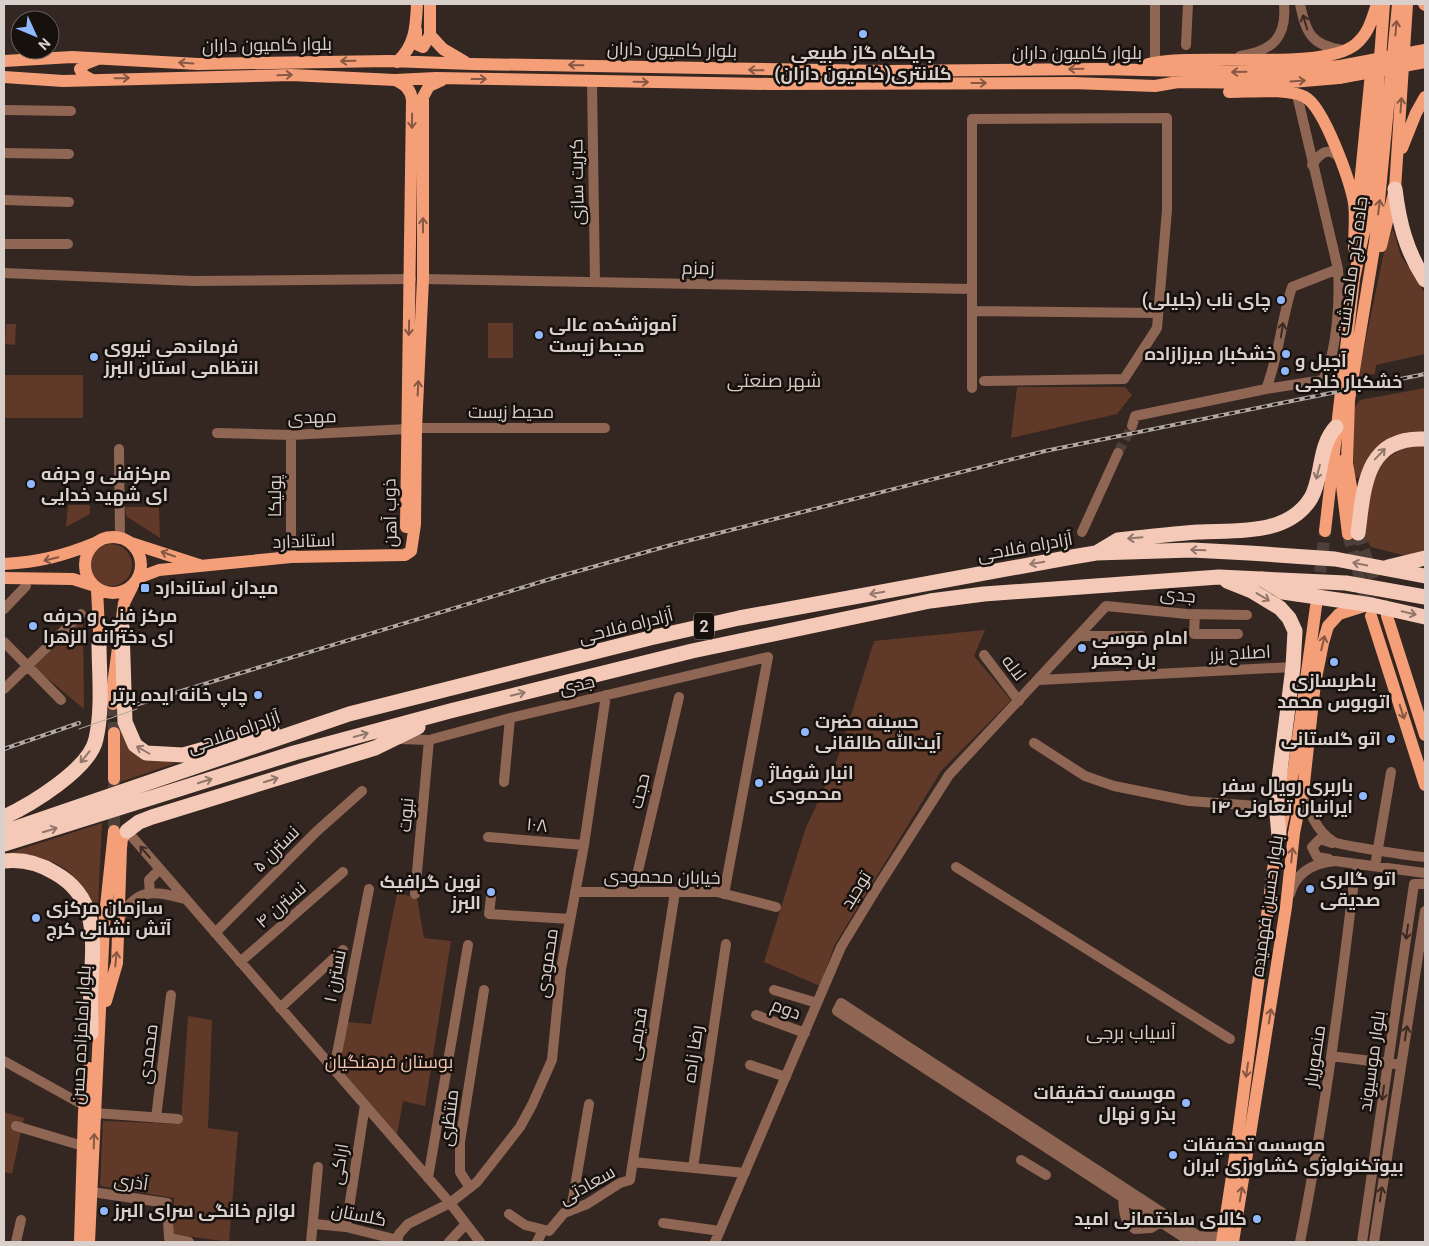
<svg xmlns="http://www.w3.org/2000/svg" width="1429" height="1246" viewBox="0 0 1429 1246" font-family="Roboto,Cairo,sans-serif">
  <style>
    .green { fill: #613928 }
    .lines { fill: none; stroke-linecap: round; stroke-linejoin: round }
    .minor-tunnel { stroke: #4d3f3a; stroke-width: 10; stroke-dasharray: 10 5; stroke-linecap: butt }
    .major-tunnel { stroke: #4d3f3a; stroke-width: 12; stroke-dasharray: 12 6; stroke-linecap: butt }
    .minor { stroke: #8f6553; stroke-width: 10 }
    .major { stroke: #f59f79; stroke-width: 12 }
    .highway { stroke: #f4c9b7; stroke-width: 15 }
    .tram { stroke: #b2a7a2; stroke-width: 1 }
    .rail-casing { stroke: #b2a7a2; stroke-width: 4 }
    .rail { stroke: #17110e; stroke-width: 2; stroke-dasharray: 5.5; stroke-linecap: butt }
    .major-bridge { stroke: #f59f79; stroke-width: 12 }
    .oneway { stroke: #3b2a23 }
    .oneway2 { stroke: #865844 }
    .oneway3 { stroke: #91766b }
    .poi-dot { fill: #91b8fd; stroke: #17110e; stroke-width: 2 }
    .labels { text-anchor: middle; stroke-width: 5; stroke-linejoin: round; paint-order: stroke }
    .shield { fill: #17110e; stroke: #9f9692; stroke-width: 1 }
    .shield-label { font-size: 16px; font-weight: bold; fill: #d9cfcb }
    .street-label { font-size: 18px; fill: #d9cfcb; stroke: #17110e }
    .poi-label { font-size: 18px; font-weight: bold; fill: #d9cfcb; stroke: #17110e; text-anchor: start }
    .park-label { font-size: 18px; fill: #f5c4af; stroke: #17110e }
    .neighbourhood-label { font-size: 19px; fill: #dcc9c0; stroke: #17110e }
  </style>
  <rect width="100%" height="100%" fill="#342620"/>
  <path class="green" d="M1393 229 1401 256 1425 293V354L1376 365 1375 374 1358 377 1384 252Z
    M488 323H513V358H488Z
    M6 324H16L15 345 5 344Z
    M4 375H83V418H4Z
    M1017 387H1125L1132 395 1117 414 1011 438Z
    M1425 388V435L1365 464 1359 478 1354 477 1353 410 1360 400Z
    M1413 446H1425V552L1406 556 1371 547 1363 534 1365 501 1378 464 1400 450Z
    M68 505H90V514L66 527Z
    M125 507H159L160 538 126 516Z
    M90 565a21 21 0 1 1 42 0a21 21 0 1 1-42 0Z
    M83 619 84 709 34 667Z
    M985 630 974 656 1011 700 941 771 834 946 820 986 764 962 805 830 837 760 874 641Z
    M119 728H123L154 759 176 763 120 782Z
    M102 823 97 926C92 913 87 897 80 885 65 860 33 854 6 854Z
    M397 893 417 898 424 938 451 941 425 1106 403 1101 397 1135 335 1069 347 1022 371 1024Z
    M188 1016 212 1020 208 1128 238 1132 229 1242 173 1234 174 1198 100 1186 103 1121 181 1124Z
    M4 1112 24 1118 12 1174 4 1172Z"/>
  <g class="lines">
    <path class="minor-tunnel" d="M1118 453 1132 426"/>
    <path class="major-tunnel" d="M1358 533 1386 614
      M1348 534 1369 611
      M1318 590 1325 531
      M113 704 114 733
      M114 779V831"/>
    <path class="minor" d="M1300 4C1306 33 1311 45 1342 50
      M1186 45 1188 4
      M1240 56C1272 51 1287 38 1284 4
      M1155 62V4
      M592 81 595 282
      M1297 95 1338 269C1340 301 1337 352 1323 380L1266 389C1279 356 1281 321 1292 287L1338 269
      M4 110 71 111
      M4 153 69 154
      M1312 165C1320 153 1328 146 1340 158
      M4 200 69 202
      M4 244H68
      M4 273 193 281 411 279
      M423 279 972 289
      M972 311 1158 313
      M972 388V119L1167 118V210L1157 328 1124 379 984 381
      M1132 426 1135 416 1266 389
      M416 428H605
      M217 433 291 435 407 429
      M119 449 120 538
      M1082 532 1118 453
      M291 557V435
      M4 609 26 586
      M1195 614 1194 634H1238
      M1079 636H1141
      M4 642 61 700
      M984 655 1019 701
      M1039 680 1293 667
      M4 689 81 614
      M398 739 429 740 510 718 768 657 724 894
      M1034 743 1085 776 1114 786 1189 801 1257 806
      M504 782 510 718
      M1305 791C1307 810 1317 832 1334 842 1339 845 1416 857 1425 857
      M127 831 450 1203 480 1242
      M488 837 584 845
      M1329 859 1317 857 1312 847 1320 839 1332 843
      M1375 866 1391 772
      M956 867 1230 1039
      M575 892H717L776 907
      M633 892 679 697
      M150 893 149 880 160 869
      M415 894 429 740
      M1290 894C1296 872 1314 863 1335 861L1425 873
      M491 897 489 914 570 919
      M119 919C137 888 152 890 185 899
      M215 933 317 831 362 791
      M240 962 343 872
      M774 990 817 1003
      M280 1008 343 950
      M756 1015 805 1033
      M1331 1056 1395 1064
      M4 1061 85 1106
      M750 1065 786 1077
      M334 1069 369 889
      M95 1113 178 1119
      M156 1118 171 995
      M16 1126 83 1146
      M1021 1160 1046 1175
      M633 1162 745 1173
      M693 1168 726 944
      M428 1178 468 945
      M470 1188 460 1172V1142L484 990
      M92 1192 167 1203 169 1238 189 1242
      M1123 1197C1124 1211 1123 1220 1135 1229L1151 1228 1161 1222
      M571 1210 589 1104
      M509 1214 525 1225 549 1231 564 1213 587 1204 620 1183 630 1180 675 892
      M663 1223 720 1231
      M314 1224 346 1227 398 1240
      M346 1227 365 1105
      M16 1242 21 1220
      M311 1242 318 1167
      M397 1242 399 1234 408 1224 450 1203 477 1182 520 1127 532 1105 552 1060 561 969 584 845 606 695
      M449 1242 466 1224
      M537 1242 543 1230
      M715 1242 841 947 875 891 949 775 1106 606 1187 614 1247 615
      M1191 1242 837 1011 841 1003 1198 1236 1222 1237
      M1300 1242C1324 1120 1340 997 1355 873
      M1362 1242 1414 884H1425
      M1374 1242 1425 911"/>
    <path class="major" d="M1424 4 1425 5
      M416 30V44L423 47 430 35V4
      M430 35 443 49 465 62
      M4 61 72 57 198 64 390 61 472 64 888 71 1101 69 1227 72 1284 71 1340 66
      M397 62C415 46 416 27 417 4
      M1148 64C1197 52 1323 72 1356 44 1369 33 1372 19 1377 4
      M4 77 63 81 291 75 395 80 436 78 769 84 1073 83 1155 86 1178 82 1280 83 1339 78
      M92 80 83 75 80 69 85 64 98 59
      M395 80C405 85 411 89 412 100L406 527
      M1229 92C1249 92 1289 88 1305 97 1324 107 1350 181 1354 203 1356 217 1354 233 1354 248
      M1402 148 1416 113 1425 97
      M1358 205 1371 73
      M1381 246 1395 189 1407 4
      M1339 461 1348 534
      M1357 523 1347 463 1349 400 1375 242 1398 4
      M1325 531 1354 279 1365 226 1372 167 1384 4
      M85 565a28 28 0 1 1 56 0a28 28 0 1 1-56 0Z
      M131 543 199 565
      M405 555 411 551 415 524 416 428 423 279V97L429 86 442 80
      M4 564C39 562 63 556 95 543
      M4 578 73 579 92 585
      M138 578 159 570 291 557 405 555
      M97 589 100 651
      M1371 616 1425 785
      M1387 616 1425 735
      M113 704V685L124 603 132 587
      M114 733V779
      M106 1001 117 963 121 848 122 839 127 831
      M80 1242 84 1112 89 1068
      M89 1242 104 925 114 831
      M1222 1242 1236 1150 1275 855 1294 768 1316 606
      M1233 1242 1286 907 1294 833 1304 783 1315 683 1323 643 1328 626 1339 614 1364 606"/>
    <path class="highway" d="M1395 189C1399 222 1406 251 1425 280
      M1358 533C1364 487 1365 436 1425 439
      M1098 552 1118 540C1145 537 1172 534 1198 532 1236 530 1288 536 1311 498 1323 477 1318 446 1336 427
      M1388 567 1425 558
      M1262 579 1283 592 1372 605 1425 617
      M1227 581 1252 591 1280 608 1289 618 1295 631 1293 667 1276 803 1279 836
      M122 627 125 722 135 745 146 753 183 755 272 730
      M4 817C30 805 90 769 96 739 103 708 99 673 99 642
      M127 831 139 822 152 817 375 748 418 727
      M4 832 349 714 650 638 739 618 1072 557 1096 553 1192 550 1249 553 1335 559 1425 576
      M4 844 294 753 450 711 692 651 930 601 984 594 1219 577 1346 583 1425 597
      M4 861C23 859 39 863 55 873 100 898 93 943 91 987 90 1002 91 1018 91 1033"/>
    <path class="tram" d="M79 729 137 709"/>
    <g class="rail-casing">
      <path id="rail" d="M135 705 557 577 671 545 1045 451 1425 374
        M4 749 79 723"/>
    </g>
    <use href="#rail" class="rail"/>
    <path class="major-bridge" d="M1340 66 1425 50
      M1339 78 1425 62"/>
  </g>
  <defs><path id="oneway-shaft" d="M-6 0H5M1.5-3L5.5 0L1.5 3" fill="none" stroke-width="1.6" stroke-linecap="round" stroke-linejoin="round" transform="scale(1.25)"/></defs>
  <g class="oneway">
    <use href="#oneway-shaft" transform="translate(1305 22) rotate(-107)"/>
    <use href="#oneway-shaft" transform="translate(1282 330) rotate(-81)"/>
    <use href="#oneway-shaft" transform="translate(145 852) rotate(-131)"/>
    <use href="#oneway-shaft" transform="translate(1407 932) rotate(98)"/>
    <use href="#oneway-shaft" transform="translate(1406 1033) rotate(-81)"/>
    <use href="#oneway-shaft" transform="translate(1383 1093) rotate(98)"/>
    <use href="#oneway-shaft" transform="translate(1381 1194) rotate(-81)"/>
  </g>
  <g class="oneway2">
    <use href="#oneway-shaft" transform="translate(1396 28) rotate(-85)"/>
    <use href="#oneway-shaft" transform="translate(348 61) rotate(179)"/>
    <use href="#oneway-shaft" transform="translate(186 63) rotate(-176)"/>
    <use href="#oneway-shaft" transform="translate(576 65) rotate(-179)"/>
    <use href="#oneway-shaft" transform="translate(1076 69) rotate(179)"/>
    <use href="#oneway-shaft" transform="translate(756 70) rotate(-179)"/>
    <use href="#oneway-shaft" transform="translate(1239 72) rotate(179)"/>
    <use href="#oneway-shaft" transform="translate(285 75) rotate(-2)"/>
    <use href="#oneway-shaft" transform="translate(122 78) rotate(-1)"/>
    <use href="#oneway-shaft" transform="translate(479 79)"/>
    <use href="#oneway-shaft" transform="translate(1298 81) rotate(-4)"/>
    <use href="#oneway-shaft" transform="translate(641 82) rotate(1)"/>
    <use href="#oneway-shaft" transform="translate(979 83)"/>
    <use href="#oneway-shaft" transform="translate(1401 105) rotate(-86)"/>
    <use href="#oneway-shaft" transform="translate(412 121) rotate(91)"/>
    <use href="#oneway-shaft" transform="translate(1379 207) rotate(-83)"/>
    <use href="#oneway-shaft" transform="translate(423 225) rotate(-90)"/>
    <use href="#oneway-shaft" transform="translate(409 328) rotate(91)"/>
    <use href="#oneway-shaft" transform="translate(418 388) rotate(-87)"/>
    <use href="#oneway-shaft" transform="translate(168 554) rotate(-161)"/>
    <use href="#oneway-shaft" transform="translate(51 559) rotate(166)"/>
    <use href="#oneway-shaft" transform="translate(1323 643) rotate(-76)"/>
    <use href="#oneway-shaft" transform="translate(1402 712) rotate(72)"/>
    <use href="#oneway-shaft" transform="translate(1292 855) rotate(-84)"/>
    <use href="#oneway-shaft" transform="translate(116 959) rotate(-84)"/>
    <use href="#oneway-shaft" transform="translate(1270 1016) rotate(-81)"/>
    <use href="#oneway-shaft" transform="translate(1247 1070) rotate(98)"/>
    <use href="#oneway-shaft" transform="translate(94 1141) rotate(-88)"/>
    <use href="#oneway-shaft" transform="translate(1241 1194) rotate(-81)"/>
  </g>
  <g class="oneway3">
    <use href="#oneway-shaft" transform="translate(1380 454) rotate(-46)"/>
    <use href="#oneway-shaft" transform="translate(1318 472) rotate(105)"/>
    <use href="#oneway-shaft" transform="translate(1135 538) rotate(175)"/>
    <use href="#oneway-shaft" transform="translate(1198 550) rotate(-178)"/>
    <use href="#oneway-shaft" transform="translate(1037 563) rotate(170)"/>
    <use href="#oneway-shaft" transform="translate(1360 564) rotate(-169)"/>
    <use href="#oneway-shaft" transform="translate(877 593) rotate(170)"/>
    <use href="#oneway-shaft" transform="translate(1263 597) rotate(31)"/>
    <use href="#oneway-shaft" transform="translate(1409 613) rotate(13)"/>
    <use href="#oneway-shaft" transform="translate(518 694) rotate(-14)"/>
    <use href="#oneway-shaft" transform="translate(361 735) rotate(-15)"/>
    <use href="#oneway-shaft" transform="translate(143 750) rotate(-150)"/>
    <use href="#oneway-shaft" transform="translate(85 757) rotate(129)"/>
    <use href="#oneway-shaft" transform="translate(271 780) rotate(-17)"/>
    <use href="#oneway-shaft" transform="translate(205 781) rotate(-18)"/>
    <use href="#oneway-shaft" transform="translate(50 830) rotate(-17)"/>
  </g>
  <g class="poi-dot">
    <circle cx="863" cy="34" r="5"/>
    <circle cx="1281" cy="300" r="5"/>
    <circle cx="539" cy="335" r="5"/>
    <circle cx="1286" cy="354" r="5"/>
    <circle cx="94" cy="357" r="5"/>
    <circle cx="1285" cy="371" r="5"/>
    <circle cx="31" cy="484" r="5"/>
    <rect x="140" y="583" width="10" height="10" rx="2.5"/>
    <circle cx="33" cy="626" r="5"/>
    <circle cx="1082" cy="648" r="5"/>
    <circle cx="1334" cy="662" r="5"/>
    <circle cx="258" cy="695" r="5"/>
    <circle cx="805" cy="732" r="5"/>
    <circle cx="1391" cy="739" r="5"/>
    <circle cx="759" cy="783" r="5"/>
    <circle cx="1363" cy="796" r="5"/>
    <circle cx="1310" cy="889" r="5"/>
    <circle cx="491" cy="892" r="5"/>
    <circle cx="36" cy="918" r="5"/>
    <circle cx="1186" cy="1103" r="5"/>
    <circle cx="1173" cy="1155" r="5"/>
    <circle cx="104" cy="1211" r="5"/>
    <circle cx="1257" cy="1219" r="5"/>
  </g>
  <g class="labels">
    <rect class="shield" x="694" y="612.5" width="20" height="27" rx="4"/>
    <g class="shield-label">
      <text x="704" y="632">2</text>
    </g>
    <g class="street-label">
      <text transform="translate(267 45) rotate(-1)" y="6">بلوار کامیون داران</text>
      <text transform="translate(672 50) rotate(1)" y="6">بلوار کامیون داران</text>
      <text x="1077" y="59">بلوار کامیون داران</text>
      <text transform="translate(577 182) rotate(-91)" y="6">کبریت سازی</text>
      <text transform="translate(1352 266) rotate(-82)" y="6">جاده کرج ماهدشت</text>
      <text transform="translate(698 268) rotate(1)" y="6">زمزم</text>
      <text x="511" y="418">محیط زیست</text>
      <text transform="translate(312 417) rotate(-2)" y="6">مهدی</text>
      <text transform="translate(275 496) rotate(-90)" y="6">پولیکا</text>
      <text transform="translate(390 513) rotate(-91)" y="6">ذوب آهن</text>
      <text transform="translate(304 541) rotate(-2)" y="6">استاندارد</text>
      <text transform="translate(1025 547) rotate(-10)" y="6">آزادراه فلاحی</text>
      <text transform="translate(1178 595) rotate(6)" y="6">جدی</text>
      <text transform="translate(626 626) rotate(-14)" y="6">آزادراه فلاحی</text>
      <text transform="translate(1240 653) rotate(-3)" y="6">اصلاح بزر</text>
      <text transform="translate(1014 668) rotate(53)" y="6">لاله</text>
      <text transform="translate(577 685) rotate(-13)" y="6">جدی</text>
      <text transform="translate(234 732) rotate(-19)" y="6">آزادراه فلاحی</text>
      <text transform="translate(640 791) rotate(-77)" y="6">حجت</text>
      <text transform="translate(406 815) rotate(-85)" y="6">نبوت</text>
      <text transform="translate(537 825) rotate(5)" y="6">۱۰۸</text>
      <text transform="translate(276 849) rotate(-45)" y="6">نسترن ۵</text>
      <text transform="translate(662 877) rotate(1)" y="6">خیابان محمودی</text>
      <text transform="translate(856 890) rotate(-58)" y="6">توحید</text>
      <text transform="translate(281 905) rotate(-41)" y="6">نسترن ۴</text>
      <text transform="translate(1267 906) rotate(-82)" y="6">بلوار حسین فهمیده</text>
      <text transform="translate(547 963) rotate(-82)" y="6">محمودی</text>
      <text transform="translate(335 976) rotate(-79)" y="6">نسترن ۱</text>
      <text transform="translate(786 1009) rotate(21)" y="6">دوم</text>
      <text transform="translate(637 1034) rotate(-81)" y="6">قدیمی</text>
      <text transform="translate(81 1035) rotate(-87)" y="6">بلوار امامزاده حسن</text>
      <text transform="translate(148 1054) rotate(-83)" y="6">محمدی</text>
      <text transform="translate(693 1054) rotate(-82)" y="6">رضا زاده</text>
      <text transform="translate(1315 1056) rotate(-82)" y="6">منصوریار</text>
      <text transform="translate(1372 1061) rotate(-82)" y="6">بلوار موسیوند</text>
      <text transform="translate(449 1118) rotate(-83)" y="6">منتظری</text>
      <text transform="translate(339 1164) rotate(-81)" y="6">اراکی</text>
      <text transform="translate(131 1182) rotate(8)" y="6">آذری</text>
      <text transform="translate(587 1185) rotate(-29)" y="6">سعادتی</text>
      <text transform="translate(359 1215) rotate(11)" y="6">گلستان</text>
    </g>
    <g class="poi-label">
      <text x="863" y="59" text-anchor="middle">جایگاه گاز طبیعی<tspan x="863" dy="21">کلانتری(کامیون داران)</tspan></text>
      <text x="1271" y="306" text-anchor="end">چای ناب (جلیلی)</text>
      <text x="549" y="331">آموزشکده عالی<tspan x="549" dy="21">محیط زیست</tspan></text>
      <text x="104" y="353">فرماندهی نیروی<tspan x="104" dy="21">انتظامی استان البرز</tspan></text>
      <text x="1276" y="360" text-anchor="end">خشکبار میرزازاده</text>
      <text x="1295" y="367">آجیل و<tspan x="1295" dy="21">خشکبار خلجی</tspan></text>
      <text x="41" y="480">مرکزفنی و حرفه<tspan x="41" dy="21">ای شهید خدایی</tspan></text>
      <text x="155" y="594">میدان استاندارد</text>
      <text x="43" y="622">مرکز فنی و حرفه<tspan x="43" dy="21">ای دخترانه الزهرا</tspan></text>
      <text x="1092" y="644">امام موسی<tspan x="1092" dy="21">بن جعفر</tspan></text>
      <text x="1334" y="687" text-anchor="middle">باطریسازی<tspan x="1334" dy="21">اتوبوس محمد</tspan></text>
      <text x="248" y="701" text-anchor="end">چاپ خانه ایده برتر</text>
      <text x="815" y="728">حسینه حضرت<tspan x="815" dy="21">آیت‌الله طالقانی</tspan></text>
      <text x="1381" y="745" text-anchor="end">اتو گلستانی</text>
      <text x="769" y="779">انبار شوفاژ<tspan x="769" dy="21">محمودی</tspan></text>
      <text x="1353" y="792" text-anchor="end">باربری رویال سفر<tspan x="1353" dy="21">ایرانیان تعاونی ۱۴</tspan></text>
      <text x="1320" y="885">اتو گالری<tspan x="1320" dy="21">صدیقی</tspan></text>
      <text x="481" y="888" text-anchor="end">نوین گرافیک<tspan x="481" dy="21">البرز</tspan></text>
      <text x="46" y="914">سازمان مرکزی<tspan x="46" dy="21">آتش نشانی کرج</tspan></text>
      <text x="1176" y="1099" text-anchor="end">موسسه تحقیقات<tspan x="1176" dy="21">بذر و نهال</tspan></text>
      <text x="1183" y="1151">موسسه تحقیقات<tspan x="1183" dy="21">بیوتکنولوژی کشاورزی ایران</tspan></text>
      <text x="114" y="1217">لوازم خانگی سرای البرز</text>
      <text x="1247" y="1225" text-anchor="end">کالای ساختمانی امید</text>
    </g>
    <g class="park-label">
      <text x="389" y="1068">بوستان فرهنگیان</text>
    </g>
    <g class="neighbourhood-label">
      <text x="774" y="387">شهر صنعتی</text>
      <text x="1131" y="1039">آسیاب برجی</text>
    </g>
  </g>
  <rect width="1429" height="1246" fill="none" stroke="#d9cfcb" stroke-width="10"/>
  <g transform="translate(35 35) rotate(134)"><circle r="24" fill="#17110e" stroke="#655d5a"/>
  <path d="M0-4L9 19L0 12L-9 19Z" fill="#91b8fd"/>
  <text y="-8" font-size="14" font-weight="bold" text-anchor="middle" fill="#d9cfcb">N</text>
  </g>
</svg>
